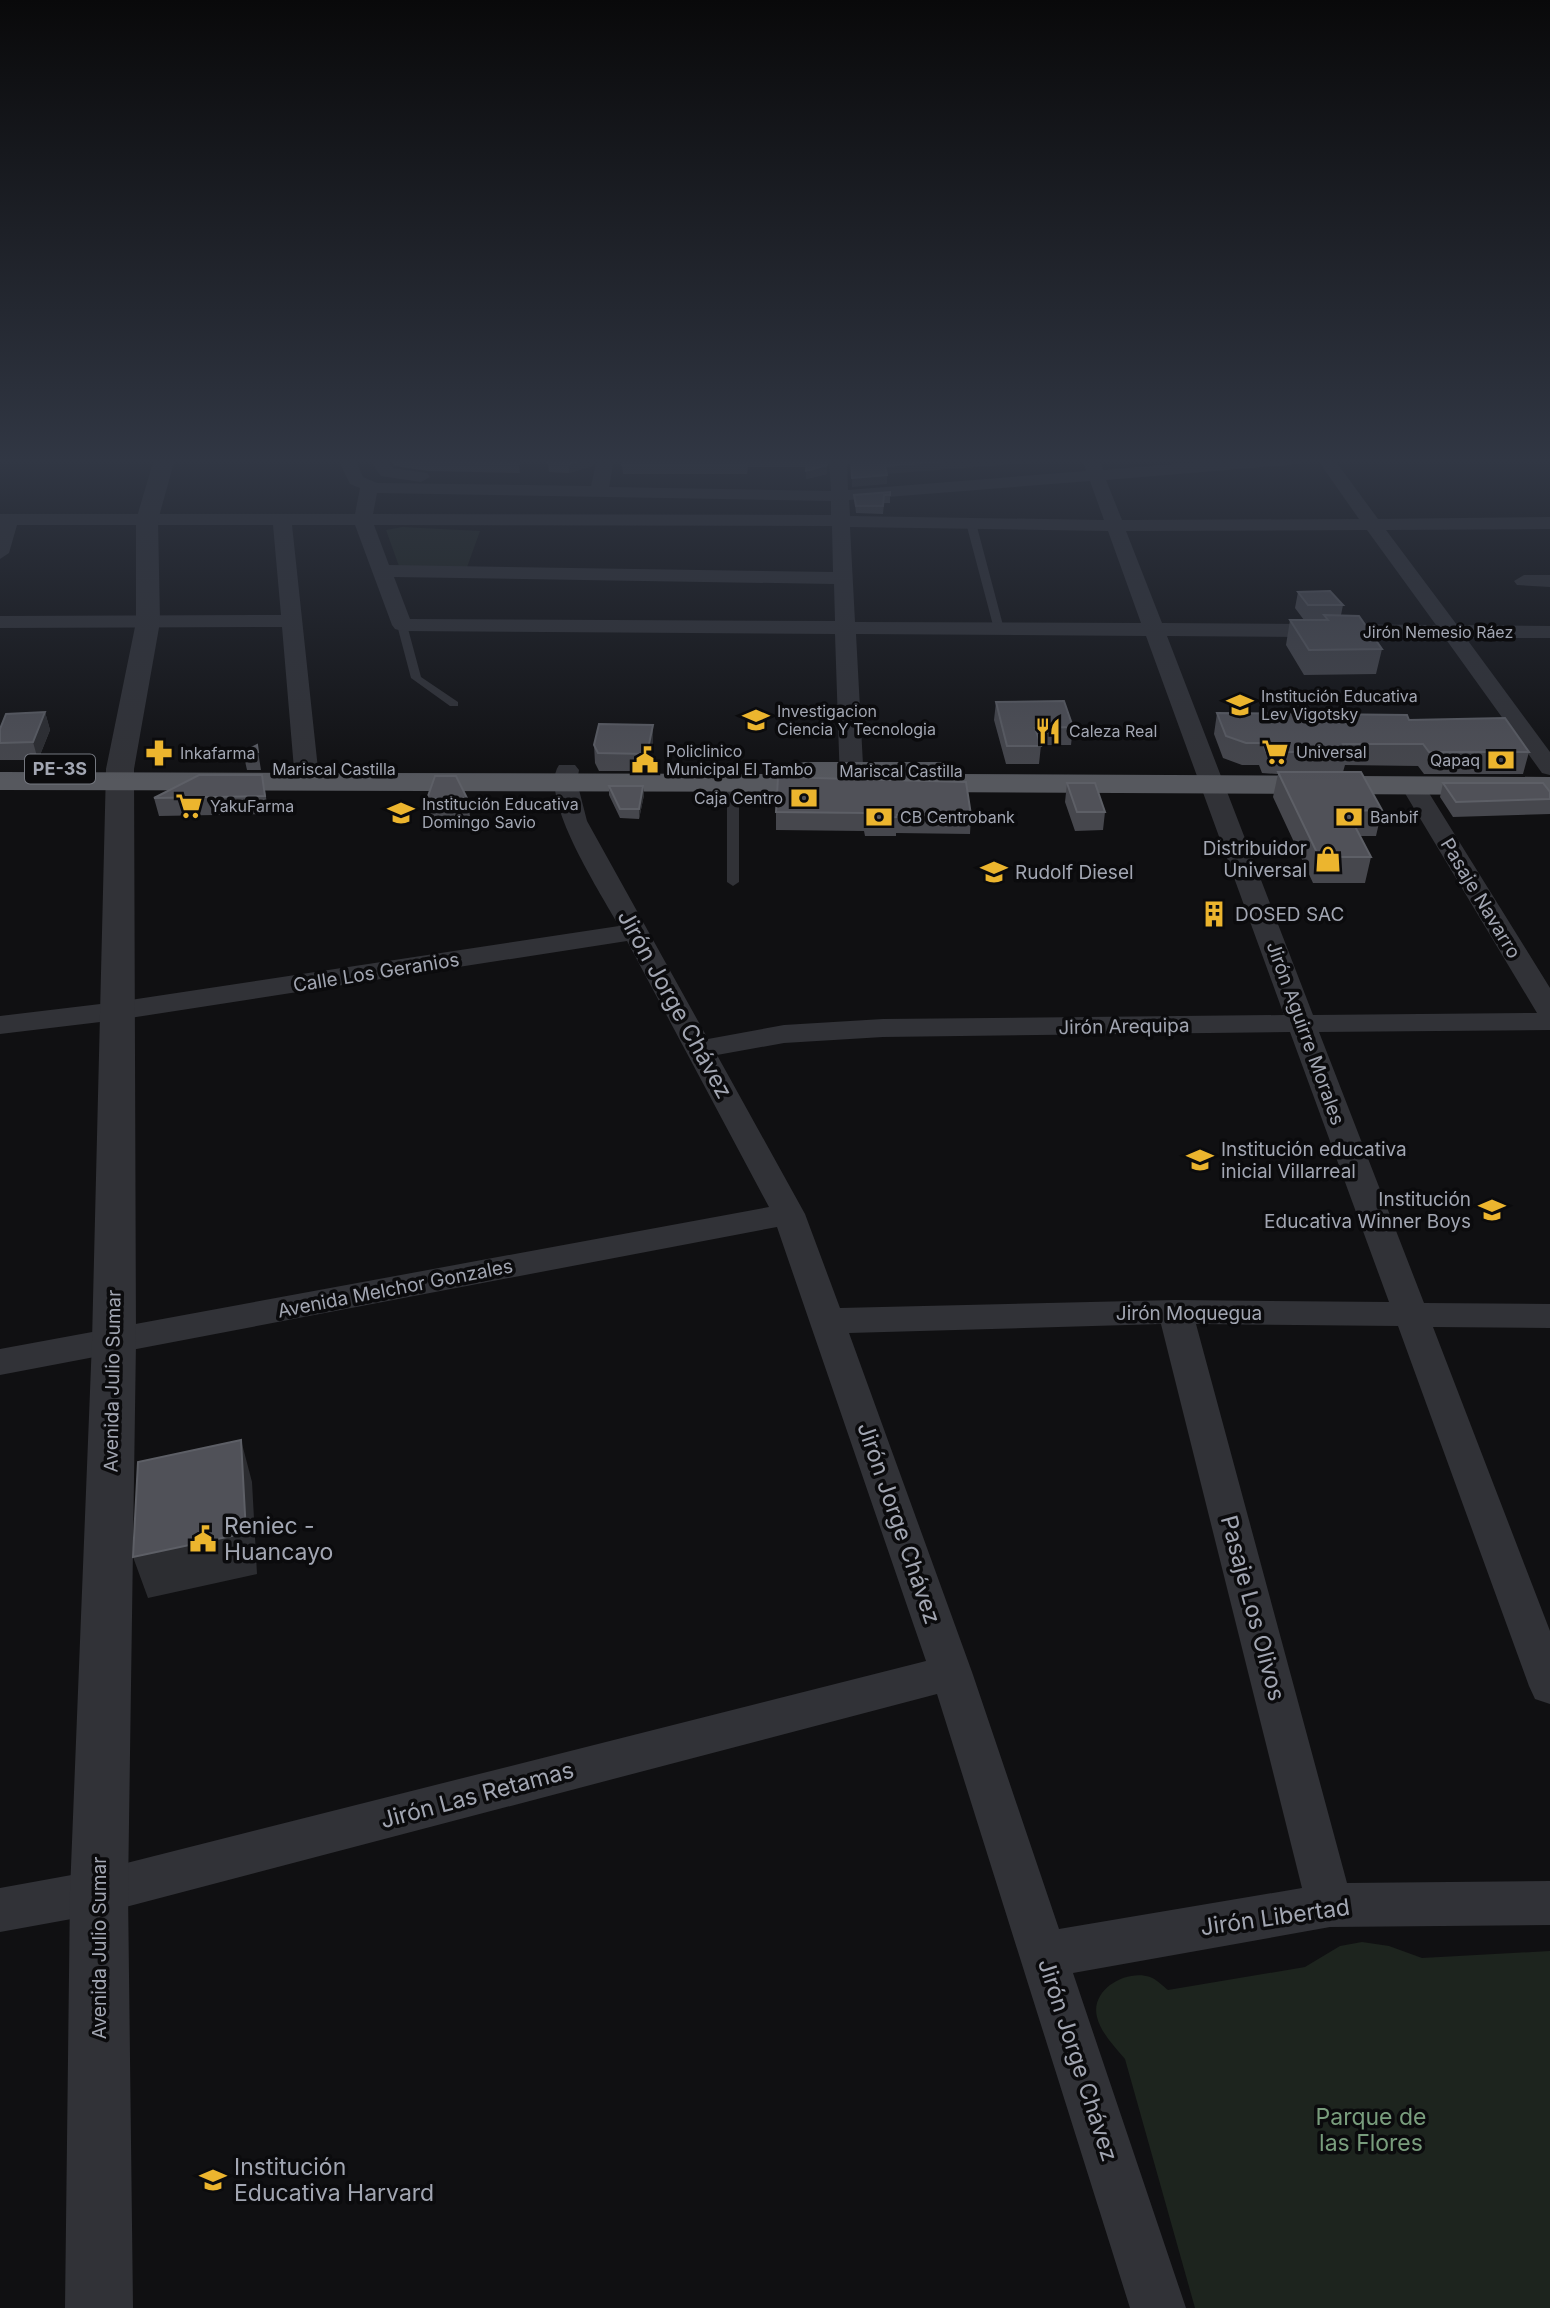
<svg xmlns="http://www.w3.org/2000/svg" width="1550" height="2308" viewBox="0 0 1550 2308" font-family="Inter,sans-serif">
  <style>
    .green { fill: #1d241e }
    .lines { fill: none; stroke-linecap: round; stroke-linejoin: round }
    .service { fill: #313237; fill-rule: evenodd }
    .minor { fill: #313237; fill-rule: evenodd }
    .tertiary { fill: #313237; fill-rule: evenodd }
    .trunk { fill: #56585e; fill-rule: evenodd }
    .wall { fill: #46474d }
    .shaded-wall { fill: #2c2d31 }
    .building { fill: #505158; stroke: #5d5f66; stroke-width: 2 }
    .labels { text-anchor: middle; stroke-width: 7; stroke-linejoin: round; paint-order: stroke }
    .far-street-label { font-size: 16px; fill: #a2a6b2; stroke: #0b0b0d }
    .far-poi-label { font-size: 16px; fill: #a2a6b2; stroke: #0b0b0d; text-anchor: start }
    .shield { fill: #0b0b0d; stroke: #757880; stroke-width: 2 }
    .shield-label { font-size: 18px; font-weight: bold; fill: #a2a6b2 }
    .poi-label { font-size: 19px; fill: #a2a6b2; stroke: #0b0b0d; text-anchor: start }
    .street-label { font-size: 19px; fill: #a2a6b2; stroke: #0b0b0d }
    .near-street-label { font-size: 23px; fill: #a2a6b2; stroke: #0b0b0d }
    .near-poi-label { font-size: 23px; fill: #a2a6b2; stroke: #0b0b0d; text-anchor: start }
    .near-park-label { font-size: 23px; fill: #799d7d; stroke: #0b0b0d }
  </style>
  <rect width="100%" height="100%" fill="#101012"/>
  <path class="green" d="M402 527 480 531 466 570 400 569 386 530Z
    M1362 1942 1389 1946 1422 1958 1550 1951V2308H1195L1125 2059C1114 2046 1101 2033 1097 2017 1090 1989 1127 1969 1150 1977 1156 1979 1163 1986 1168 1990L1305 1967 1340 1946Z"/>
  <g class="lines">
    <path class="service" d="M40 459H141L137 462H44Z
      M971 520 976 523 1004 629 1003 631 994 629 966 523Z
      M402 622 407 625 421 677 458 702V706H450L411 678 397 625Z
      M733 778 739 782V882L733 886 727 882V782Z"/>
    <path class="minor" d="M338 459H355L363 477 377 483 591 486 597 459H614L609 487 831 491 829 459H847L848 490 1086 471 1082 459H1099L1103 470 1232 459H1308L1300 464 1106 480 1122 520 1359 519 1317 459H1334L1378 519 1550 517V529L1386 530 1457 625 1550 626V638H1466L1550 752V775L1542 773 1445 638 1167 636 1313 1015 1537 1013 1400 785 1404 780H1420L1424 785 1550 988V1030L1319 1032 1424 1303 1550 1304V1328L1433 1327 1550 1631V1704L1535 1699 1529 1686 1398 1326 1196 1324 1347 1883 1550 1881V1925L1330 1927 1073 1973 1186 2308H1130L937 1694 99 1914 0 1932V1888L99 1870 926 1661 777 1227 0 1375V1349L769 1207 627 941 117 1020 0 1034V1016L117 1002 619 926C602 895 537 796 559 765H575L579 770 577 782 587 821 708 1039 784 1025 883 1019 1284 1015 1146 636 856 634 864 783 860 788H844L840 783 835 634 402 631 395 629 392 625 355 525H292L318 769 314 774H298L294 769 282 627 0 628V616L281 615 273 525H17L9 553 0 559V514H355L360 488 350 484ZM1090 481 1104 520 850 516 849 500ZM377 493 831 501V515L373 514ZM374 525 832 526 833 572 389 565ZM850 527 1108 531 1141 623 855 622ZM1367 530 1436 625 1162 623 1126 531ZM394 577 834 584 835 621 410 619ZM1290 1032 1389 1302 1175 1300 840 1308 805 1214 717 1055 784 1043 883 1037ZM1161 1324 1302 1888 1059 1929 972 1672 849 1333Z
      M369 459H386L393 468 427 473 430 477 421 482 381 476Z
      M1524 575H1550V587L1517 585 1514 581Z"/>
    <path class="tertiary" d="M154 459H175L158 520 160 622 134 769 136 1341 128 1892 133 2308H65L70 1892 92 1341 106 769 136 622V520Z"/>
    <path class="trunk" d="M804 762H943L953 765 957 771 955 774 1550 777V795L915 792 905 789 900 783 903 780H842L845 783 840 789 830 792 0 790V772L792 774 790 771 794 765Z"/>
  </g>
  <path class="wall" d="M390 459H518L520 473 428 471 394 466Z
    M623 459H827V474L806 479V467H748L747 474H623L622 465Z
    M548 463 593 466 569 473 549 472Z
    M854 495H890V503H884L883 514 856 513Z
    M1298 592 1343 605 1341 615 1382 649 1376 674 1304 675 1286 645 1290 620H1304L1295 608Z
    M996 702 1073 727 1071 745H1041L1039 764H1006L994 720Z
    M45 712 50 730 38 760H0V729Z
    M1217 713 1409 720 1529 752 1523 774H1424L1418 766 1345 765 1343 772 1382 810 1376 836H1360L1371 857 1365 883H1313L1273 797 1278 774 1262 773 1259 765H1242L1223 758 1214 734Z
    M653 742 648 771H599L595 763 594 745Z
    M257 745 261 770H247L243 752Z
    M262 775 269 814 159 816 154 798Z
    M1067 783 1105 812 1103 830 1075 831 1065 802Z
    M1443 783 1550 792V814L1453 817 1440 797Z
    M609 786H643L644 795 639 819 620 818 609 795Z
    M467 798 470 816 429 817 427 799Z
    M776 812 971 815 970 834 896 833V836H865L864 831 776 830Z"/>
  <path class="shaded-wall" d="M585 459H596L593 466 569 473V464Z
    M968 459H1080L885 474V466Z
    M827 465V474L806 479V471Z
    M887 475V484L852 487V478Z
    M45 712 50 730 38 760 33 742Z
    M653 725V742L648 771 647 754Z
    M643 786 644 795 639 819V809Z
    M241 1440 252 1482 257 1574 148 1598 133 1557Z"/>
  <path class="building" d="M409 459H518L519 464 427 462Z
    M550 459H585L569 464 548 463Z
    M623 459H747L746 465H622Z
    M807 459H827V465L806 471Z
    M851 459H968L885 466 887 475 852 478Z
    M890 492V495H884L883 506H856L854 495Z
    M1330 591 1343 605H1308L1298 592Z
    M1324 615 1359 616 1382 649 1309 650 1290 620H1328Z
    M1064 701 1073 727 1035 728 1041 746H1007L996 702Z
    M45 712 33 742 0 743V729L6 714Z
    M1217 713 1407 715 1409 720 1505 718 1529 752H1429L1423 744H1343L1348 752H1266L1263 743H1246L1226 736Z
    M599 724 653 725 647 754 598 753 594 745Z
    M257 745 258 752H243Z
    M1278 772H1361L1382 810 1347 811 1371 857H1319Z
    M199 775H262L265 796 154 798Z
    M435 776H456L467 798 427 799Z
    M778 777 966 782 971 815H897V817L865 818V813L776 812Z
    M1067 783H1095L1105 812H1077Z
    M1443 783H1543L1550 792V799L1456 802Z
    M609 786H643L639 809H620Z
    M241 1440 246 1533 133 1557 138 1462Z"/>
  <linearGradient id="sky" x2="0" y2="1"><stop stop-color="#09090a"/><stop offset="0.59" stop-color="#313744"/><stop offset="1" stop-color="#313744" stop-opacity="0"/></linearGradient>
  <rect width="1550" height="782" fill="url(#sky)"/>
  <defs>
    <g id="school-bare" transform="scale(2.1)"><path d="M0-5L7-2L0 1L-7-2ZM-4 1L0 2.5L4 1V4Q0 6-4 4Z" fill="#ecb52e" stroke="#0b0b0d" stroke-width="2.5" paint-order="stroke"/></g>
    <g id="restaurant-bare" transform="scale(2.1)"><path d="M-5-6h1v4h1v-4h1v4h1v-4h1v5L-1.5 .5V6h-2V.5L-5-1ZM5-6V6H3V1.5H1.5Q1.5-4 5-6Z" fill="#ecb52e" stroke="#0b0b0d" stroke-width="2.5" paint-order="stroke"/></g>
    <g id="supermarket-bare" transform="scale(2.1)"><path d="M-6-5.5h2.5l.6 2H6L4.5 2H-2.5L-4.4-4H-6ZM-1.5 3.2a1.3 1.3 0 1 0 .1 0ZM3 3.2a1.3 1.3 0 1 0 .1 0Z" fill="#ecb52e" stroke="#0b0b0d" stroke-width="2.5" paint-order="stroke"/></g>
    <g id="pharmacy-bare" transform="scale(2.1)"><path d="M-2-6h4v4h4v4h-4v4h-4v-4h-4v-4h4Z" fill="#ecb52e" stroke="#0b0b0d" stroke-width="2.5" paint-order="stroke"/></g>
    <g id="civic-bare" transform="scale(2.1)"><path d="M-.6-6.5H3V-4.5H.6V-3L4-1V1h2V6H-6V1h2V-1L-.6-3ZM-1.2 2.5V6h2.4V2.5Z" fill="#ecb52e" stroke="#0b0b0d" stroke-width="2.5" paint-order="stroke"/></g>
    <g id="bank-bare" transform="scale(2.1)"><path d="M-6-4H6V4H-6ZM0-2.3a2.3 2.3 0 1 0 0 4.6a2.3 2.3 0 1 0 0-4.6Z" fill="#ecb52e" stroke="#0b0b0d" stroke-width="2.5" paint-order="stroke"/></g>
    <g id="shop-bare" transform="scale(2.1)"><path d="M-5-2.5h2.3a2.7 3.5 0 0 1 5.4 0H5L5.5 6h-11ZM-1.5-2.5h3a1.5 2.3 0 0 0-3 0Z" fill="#ecb52e" stroke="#0b0b0d" stroke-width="2.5" paint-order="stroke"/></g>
    <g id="building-bare" transform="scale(2.1)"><path d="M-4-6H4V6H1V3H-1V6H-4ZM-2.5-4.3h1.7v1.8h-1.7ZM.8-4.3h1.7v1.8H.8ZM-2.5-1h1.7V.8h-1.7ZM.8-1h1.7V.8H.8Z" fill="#ecb52e" stroke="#0b0b0d" stroke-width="2.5" paint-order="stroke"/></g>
  </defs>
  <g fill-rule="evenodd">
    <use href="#school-bare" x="1240" y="705"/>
    <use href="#school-bare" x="756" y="720"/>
    <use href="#restaurant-bare" x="1048" y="731"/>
    <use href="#supermarket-bare" x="1275" y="752"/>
    <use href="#pharmacy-bare" x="159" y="753"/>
    <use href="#civic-bare" x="645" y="760"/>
    <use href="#bank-bare" x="1501" y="760"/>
    <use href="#bank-bare" x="804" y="798"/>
    <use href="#supermarket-bare" x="189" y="806"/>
    <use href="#school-bare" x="401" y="813"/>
    <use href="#bank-bare" x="879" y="817"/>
    <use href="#bank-bare" x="1349" y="817"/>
    <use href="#shop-bare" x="1328" y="859"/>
    <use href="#school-bare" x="994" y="872"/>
    <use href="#building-bare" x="1214" y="914"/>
    <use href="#school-bare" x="1200" y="1160"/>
    <use href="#school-bare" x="1492" y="1210"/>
    <use href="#civic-bare" x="203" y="1539"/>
    <use href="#school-bare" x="213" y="2180"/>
  </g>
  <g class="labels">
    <g class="far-street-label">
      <text x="1438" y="638">Jirón Nemesio Ráez</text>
      <text x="334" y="775">Mariscal Castilla</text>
      <text x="901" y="777">Mariscal Castilla</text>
    </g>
    <g class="far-poi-label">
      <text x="1261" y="702">Institución Educativa<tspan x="1261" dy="18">Lev Vigotsky</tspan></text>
      <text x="777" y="717">Investigacion<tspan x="777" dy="18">Ciencia Y Tecnologia</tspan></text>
      <text x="1069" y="737">Caleza Real</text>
      <text x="666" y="757">Policlinico<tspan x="666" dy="18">Municipal El Tambo</tspan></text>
      <text x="1296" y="758">Universal</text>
      <text x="180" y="759">Inkafarma</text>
      <text x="1480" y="766" text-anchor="end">Qapaq</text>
      <text x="783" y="804" text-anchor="end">Caja Centro</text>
      <text x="422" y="810">Institución Educativa<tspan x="422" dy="18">Domingo Savio</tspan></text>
      <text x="210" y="812">YakuFarma</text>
      <text x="900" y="823">CB Centrobank</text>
      <text x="1370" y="823">Banbif</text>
    </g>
    <rect class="shield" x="25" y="754.5" width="70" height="29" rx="5"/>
    <g class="shield-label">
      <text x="60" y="775">PE-3S</text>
    </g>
    <g class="poi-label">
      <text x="1307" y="855" text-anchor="end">Distribuidor<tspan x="1307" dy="22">Universal</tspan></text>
      <text x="1015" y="879">Rudolf Diesel</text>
      <text x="1235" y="921">DOSED SAC</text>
      <text x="1221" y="1156">Institución educativa<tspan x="1221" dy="22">inicial Villarreal</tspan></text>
      <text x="1471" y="1206" text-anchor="end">Institución<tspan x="1471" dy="22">Educativa Winner Boys</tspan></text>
    </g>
    <g class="street-label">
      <text transform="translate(1481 898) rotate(59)" y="7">Pasaje Navarro</text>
      <text transform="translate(376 972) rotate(-9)" y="7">Calle Los Geranios</text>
      <text transform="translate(1124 1026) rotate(-1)" y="7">Jirón Arequipa</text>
      <text transform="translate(1306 1033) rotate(70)" y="7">Jirón Aguirre Morales</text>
      <text transform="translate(395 1288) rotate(-11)" y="7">Avenida Melchor Gonzales</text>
      <text x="1189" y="1320">Jirón Moquegua</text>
      <text transform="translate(112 1381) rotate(-89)" y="7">Avenida Julio Sumar</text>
      <text transform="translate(99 1948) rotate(-90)" y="7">Avenida Julio Sumar</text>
    </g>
    <g class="near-street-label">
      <text transform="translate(675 1004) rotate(61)" y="8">Jirón Jorge Chávez</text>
      <text transform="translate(899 1523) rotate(71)" y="8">Jirón Jorge Chávez</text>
      <text transform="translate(1253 1608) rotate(75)" y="8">Pasaje Los Olivos</text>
      <text transform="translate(477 1795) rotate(-15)" y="8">Jirón Las Retamas</text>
      <text transform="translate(1275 1917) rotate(-8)" y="8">Jirón Libertad</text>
      <text transform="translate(1078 2060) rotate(72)" y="8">Jirón Jorge Chávez</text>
    </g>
    <g class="near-poi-label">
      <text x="224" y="1534">Reniec -<tspan x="224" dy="26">Huancayo</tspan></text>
      <text x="234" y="2175">Institución<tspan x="234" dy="26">Educativa Harvard</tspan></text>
    </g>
    <g class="near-park-label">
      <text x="1371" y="2125">Parque de<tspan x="1371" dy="26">las Flores</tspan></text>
    </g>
  </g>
</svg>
